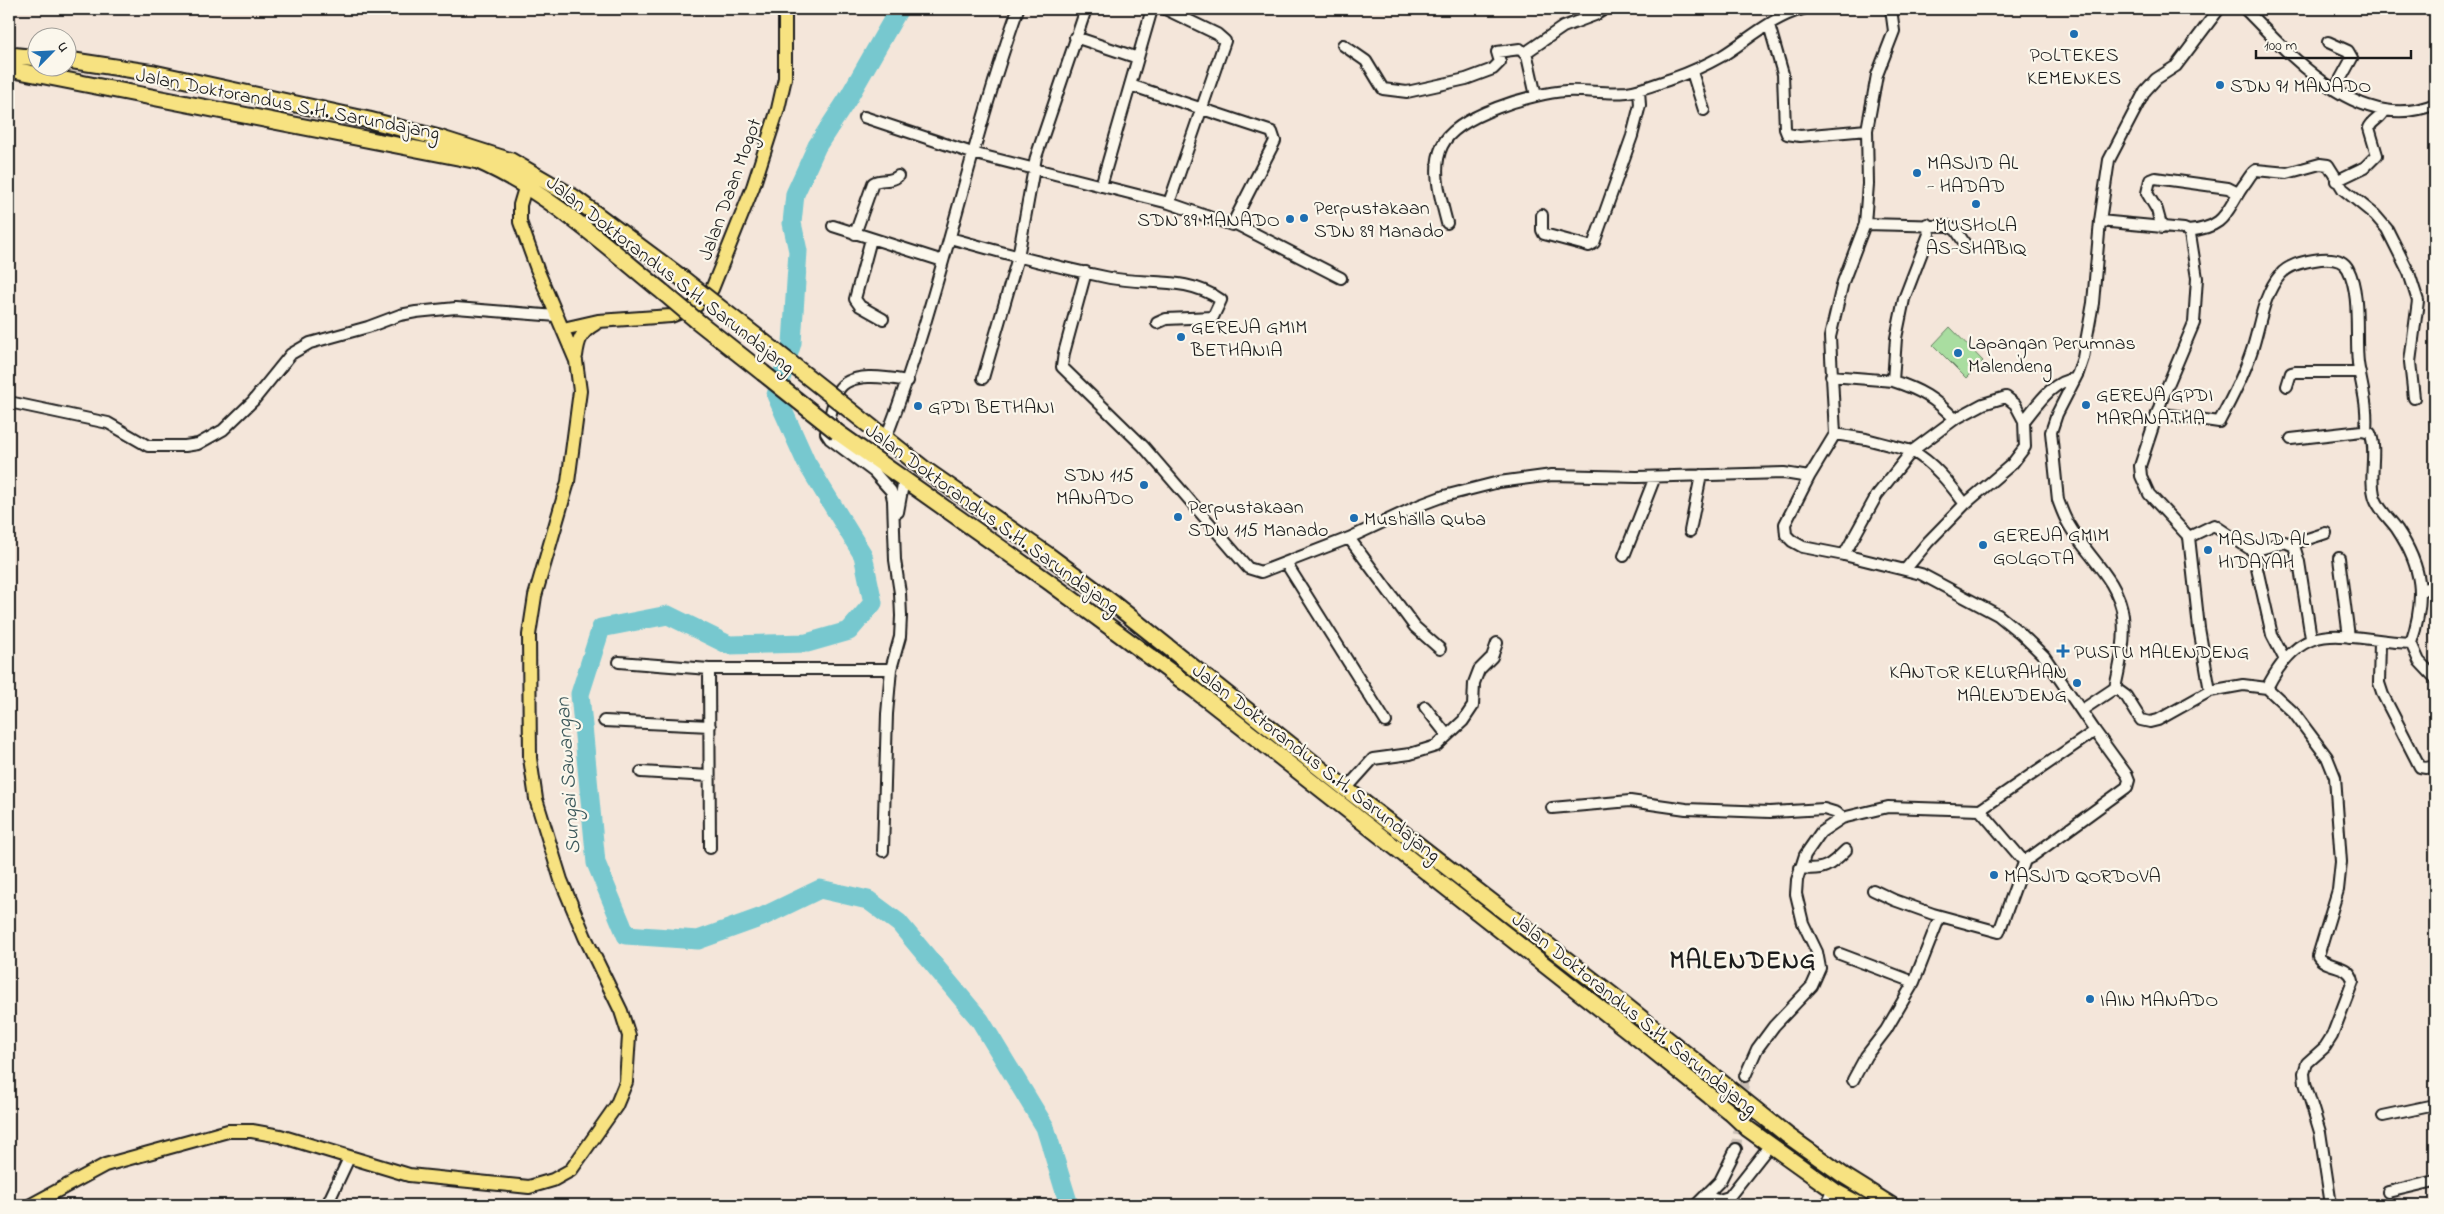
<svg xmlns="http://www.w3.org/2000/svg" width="2444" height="1214" viewBox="0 0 2444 1214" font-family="'Indie Flower',sans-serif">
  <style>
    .green { fill: #a9dda0; stroke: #627c5e }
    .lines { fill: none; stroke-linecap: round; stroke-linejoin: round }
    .river { stroke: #77c8cf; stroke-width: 19 }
    .minor-tunnel { stroke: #c9beb4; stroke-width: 10; stroke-dasharray: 10 5; stroke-linecap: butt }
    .minor-casing { stroke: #1c1c1c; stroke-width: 14 }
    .major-casing { stroke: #1c1c1c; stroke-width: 16 }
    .highway-casing { stroke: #1c1c1c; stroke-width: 19 }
    .minor { stroke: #fbf7ec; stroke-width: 10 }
    .major { stroke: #f7e281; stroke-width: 12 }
    .highway { stroke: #f7e281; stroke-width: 15 }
    .highway-bridge-casing { stroke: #1c1c1c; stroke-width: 19; stroke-linecap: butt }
    .highway-bridge { stroke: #f7e281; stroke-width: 15 }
    .poi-dot { fill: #1f6fb2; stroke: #fbf7ec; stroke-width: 2 }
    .labels { text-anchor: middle; stroke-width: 4.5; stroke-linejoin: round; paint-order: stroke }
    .poi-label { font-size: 20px; fill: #1c1c1c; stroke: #fbf7ec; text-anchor: start }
    .street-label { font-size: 20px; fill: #1c1c1c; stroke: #fbf7ec }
    .water-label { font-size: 21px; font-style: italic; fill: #3c585b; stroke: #fbf7ec }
    .district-label { font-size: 25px; font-weight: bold; letter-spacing: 1px; fill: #1c1c1c; stroke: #fbf7ec }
  </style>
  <rect width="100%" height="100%" fill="#f4e6da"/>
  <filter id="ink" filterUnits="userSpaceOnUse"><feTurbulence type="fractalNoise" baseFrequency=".02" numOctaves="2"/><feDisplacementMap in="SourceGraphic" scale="10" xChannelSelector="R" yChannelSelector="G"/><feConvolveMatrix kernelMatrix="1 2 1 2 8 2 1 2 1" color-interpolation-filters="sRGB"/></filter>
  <g filter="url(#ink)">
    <path class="green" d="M1950 327 1983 361 1966 378 1933 345Z"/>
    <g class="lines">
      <path class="river" d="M899 9 847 100 817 146 795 194 792 223 798 251 792 343 776 395 806 462 863 555 873 603 849 631 807 643 729 645 668 615 601 628 580 694 596 863 626 935 698 940 762 917 820 889 868 900 899 923 980 1020 1045 1127 1069 1205"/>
      <path class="minor-tunnel" d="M1736 1149 1745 1076"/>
      <g class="minor-casing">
        <path id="minor" d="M1165 9 1217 34 1225 41 1169 203
          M2245 9C2291 56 2360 136 2435 104
          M1769 25 1783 74 1785 129 1787 134 1800 136 1867 130
          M1075 37 1138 58
          M2328 42 2348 51 2352 58 2335 89
          M1343 45 1366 61 1383 89 1407 92 1466 79 1493 69 1500 62 1497 52 1520 49 1527 56 1536 96
          M1525 53 1563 27 1595 15 1605 9
          M1692 72 1704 110
          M864 117 972 153 1169 203 1232 225 1275 141 1272 132 1130 85
          M2336 181 2365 167 2377 155 2369 128C2372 120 2381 119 2384 110
          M1101 186 1152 9
          M1542 215V230L1544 234 1589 246 1594 243 1632 136 1640 105 1639 90
          M2100 221 2184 229 2188 231 2190 234 2197 278 2194 323 2162 399 2140 466 2141 476 2149 494 2189 537 2199 628 2210 691
          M1234 223 1341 278
          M1447 223C1441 199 1431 170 1442 146 1456 115 1534 93 1566 91 1586 90 1607 94 1627 92 1643 90 1658 83 1674 78 1691 72 1706 65 1722 56 1748 40 1772 17 1803 9
          M1865 224 1948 226 1956 230 1965 244
          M833 226 943 261
          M2162 228 2157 210 2147 193 2150 180 2155 178 2228 188 2238 193
          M2188 231C2229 227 2225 210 2246 182 2249 178 2251 173 2256 170L2287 173 2320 164 2328 165 2343 189 2375 215 2387 229 2409 273 2418 301 2410 362 2414 398
          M855 234 873 183C882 178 890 183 898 176
          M950 238C1003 253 1056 267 1110 278 1147 285 1188 276 1221 300L1213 317 1166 319 1157 323
          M871 239 855 299 860 306 883 319
          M1086 272 1064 353 1062 367 1143 446 1248 568 1261 572 1349 538 1420 505 1444 496 1499 482 1552 475 1637 477 1784 473 1809 477
          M1831 376 1893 381 1896 338 1904 299 1929 234 1927 224
          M983 378 1018 257 1036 157 1086 9
          M2287 386 2291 373 2295 372H2360
          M9 402 108 423 148 446H185L198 444 223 430 253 401 291 354 310 343 368 327 400 315 416 312 456 308 557 316
          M2157 413 2219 422C2231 400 2243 377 2251 353 2260 328 2262 296 2280 275 2288 265 2302 262 2314 260 2325 258 2342 257 2348 269 2361 294 2355 336 2358 363 2362 390 2368 403 2366 431
          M1955 419 1983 404 2006 397 2015 404 2024 421 2025 447 2012 464 1965 504
          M2024 421C2037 405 2053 380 2075 379
          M1835 434 1866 439 1912 451 1955 419C1934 398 1921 390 1893 381
          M886 438C940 298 968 150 1018 9
          M2291 439 2362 431 2370 433C2378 449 2368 477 2375 498 2379 510 2390 519 2397 529 2423 568 2426 598 2411 643
          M898 512 904 479
          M1690 531 1701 475
          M2189 537 2214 525 2253 551 2272 635 2284 658
          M1349 538 1415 627 1440 649
          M2292 544 2326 533
          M2253 551 2285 542 2294 546 2299 562 2311 638
          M1844 555 1877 495 1912 451C1934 463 1950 484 1965 504L1928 542 1905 570
          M1624 556 1655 477
          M2339 558 2349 637
          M1286 563 1386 722
          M2420 591 2435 585
          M2380 642 2379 683 2383 695 2420 767 2426 768 2435 766
          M619 662 709 669
          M2115 688 2126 696 2141 720 2150 722 2158 720 2210 691 2243 685 2267 688 2294 713 2327 757 2335 777 2341 862 2338 890 2318 956C2326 969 2350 963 2353 981L2332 1036 2325 1047 2307 1063 2304 1073 2305 1083 2320 1132 2331 1205
          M2267 688C2305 613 2342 640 2411 643L2419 661 2435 678
          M1425 707 1447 735
          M2082 710 2115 688C2120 665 2126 640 2123 616 2119 580 2086 555 2069 525 2064 517 2061 508 2058 500L2051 432 2057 414 2078 373 2083 358 2093 303 2100 221 2109 160 2145 91 2156 79 2176 66 2219 9
          M604 721 710 726
          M641 772 709 776
          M1346 789 1373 759 1410 754 1436 746 1463 721 1473 706 1474 683 1479 670 1492 657 1497 643
          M1552 808 1630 801 1686 809 1770 812 1824 809 1837 813 1842 818
          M1980 810 2021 858 2025 860 2031 857 2127 787 2129 780 2127 775 2095 731
          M710 848 709 669H891
          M883 851 887 714 891 669 900 637 901 616 900 593 895 560 893 500 891 491 874 472 830 439 826 433C830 419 832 403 838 391 849 370 890 378 908 381
          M1800 868C1824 871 1830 866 1846 850
          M1873 890 1894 900 1933 914 1999 932 2025 860
          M1840 954 1914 982
          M1745 1076 1757 1049 1774 1026 1812 986 1820 968 1817 952 1803 923 1796 894 1797 880 1805 855 1821 832 1842 818 1888 807 1980 810 2095 731 2044 656 2019 632 1998 615 1921 574 1844 555 1803 547 1792 541 1786 535 1785 524 1809 477 1835 434 1830 337 1843 282 1865 224 1868 184 1867 130 1877 75 1894 31 1891 9
          M1853 1080 1866 1056 1886 1030 1914 982 1940 916
          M2383 1116 2435 1105
          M2388 1192 2435 1181
          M1706 1197 1719 1200 1729 1197 1770 1145
          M327 1205 349 1158
          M1696 1205 1720 1181 1736 1149
          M1826 1205 1833 1189"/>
      </g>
      <g class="major-casing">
        <path id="major" d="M563 329 598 321 671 316 696 306 712 289 753 187 778 109 785 78V9
          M576 356C578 340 581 332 595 324
          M31 1205 105 1165 228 1131H252L280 1136 409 1175 529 1187 553 1180 571 1170 616 1106 626 1082 629 1036 621 1011 585 937 561 880 536 799 530 758 529 635 535 596 568 482 580 391 576 361 537 269 520 222V205L528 178"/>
      </g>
      <g class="highway-casing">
        <path id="highway" d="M9 55 38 58
          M68 60 154 73 369 120 439 138 511 161 573 197 682 278
          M9 69 478 161C548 192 605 245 664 293
          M715 304 774 350
          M696 320 763 373
          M851 411 923 468 1048 555 1114 604 1346 789 1616 998 1787 1135 1843 1175 1891 1205
          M837 432 1049 582 1195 690 1644 1043 1732 1114 1748 1129 1836 1192 1860 1205"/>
      </g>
      <use href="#minor" class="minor"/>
      <use href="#major" class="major"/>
      <use href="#highway" class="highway"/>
      <g class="highway-bridge-casing">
        <path id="highway-bridge" d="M682 278 715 304
          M664 293 696 320
          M774 350 851 411
          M763 373 837 432"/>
      </g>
      <use href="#highway-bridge" class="highway-bridge"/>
    </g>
  </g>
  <g class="poi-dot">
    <circle cx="2074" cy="34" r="5"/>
    <circle cx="2220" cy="85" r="5"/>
    <circle cx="1917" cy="173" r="5"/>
    <circle cx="1976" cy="204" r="5"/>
    <circle cx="1304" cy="218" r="5"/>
    <circle cx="1290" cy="219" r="5"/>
    <circle cx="1181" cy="337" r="5"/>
    <circle cx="1958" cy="353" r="5"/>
    <circle cx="2086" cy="405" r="5"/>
    <circle cx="918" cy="406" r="5"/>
    <circle cx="1144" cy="485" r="5"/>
    <circle cx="1178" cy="517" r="5"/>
    <circle cx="1354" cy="518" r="5"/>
    <circle cx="1983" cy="545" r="5"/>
    <circle cx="2208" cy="550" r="5"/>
    <path d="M2060.5 643.5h5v5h5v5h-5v5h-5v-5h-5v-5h5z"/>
    <circle cx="2077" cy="683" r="5"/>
    <circle cx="1994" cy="875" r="5"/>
    <circle cx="2090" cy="999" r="5"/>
  </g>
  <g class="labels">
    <g class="poi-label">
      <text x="2074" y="61" text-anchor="middle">POLTEKES<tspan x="2074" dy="23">KEMENKES</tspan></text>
      <text x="2230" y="92">SDN 91 MANADO</text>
      <text x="1927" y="169">MASJID AL<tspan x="1927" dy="23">- HADAD</tspan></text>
      <text x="1314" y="214">Perpustakaan<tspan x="1314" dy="23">SDN 89 Manado</tspan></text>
      <text x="1280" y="226" text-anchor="end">SDN 89 MANADO</text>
      <text x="1976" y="231" text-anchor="middle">MUSHOLA<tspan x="1976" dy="23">AS-SHABIQ</tspan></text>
      <text x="1191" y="333">GEREJA GMIM<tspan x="1191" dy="23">BETHANIA</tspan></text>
      <text x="1968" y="349">Lapangan Perumnas<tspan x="1968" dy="23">Malendeng</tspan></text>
      <text x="2096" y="401">GEREJA GPDI<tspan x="2096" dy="23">MARANATHA</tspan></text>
      <text x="928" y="413">GPDI BETHANI</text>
      <text x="1134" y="481" text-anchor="end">SDN 115<tspan x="1134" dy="23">MANADO</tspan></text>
      <text x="1188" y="513">Perpustakaan<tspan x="1188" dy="23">SDN 115 Manado</tspan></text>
      <text x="1364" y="525">Mushalla Quba</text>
      <text x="1993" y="541">GEREJA GMIM<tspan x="1993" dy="23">GOLGOTA</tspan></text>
      <text x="2218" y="545">MASJID AL<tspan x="2218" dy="23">HIDAYAH</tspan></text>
      <text x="2074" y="658">PUSTU MALENDENG</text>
      <text x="2067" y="678" text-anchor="end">KANTOR KELURAHAN<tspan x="2067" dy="23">MALENDENG</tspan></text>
      <text x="2004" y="882">MASJID QORDOVA</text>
      <text x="2100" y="1006">IAIN MANADO</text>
    </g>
    <g class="street-label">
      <text transform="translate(288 103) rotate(11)" y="7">Jalan Doktorandus S.H. Sarundajang</text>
      <text transform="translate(729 189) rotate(-70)" y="7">Jalan Daan Mogot</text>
      <text transform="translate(671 274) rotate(38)" y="7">Jalan Doktorandus S.H. Sarundajang</text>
      <text transform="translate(993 518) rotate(36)" y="7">Jalan Doktorandus S.H. Sarundajang</text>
      <text transform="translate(1317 762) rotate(38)" y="7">Jalan Doktorandus S.H. Sarundajang</text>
      <text transform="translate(1635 1013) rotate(39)" y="7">Jalan Doktorandus S.H. Sarundajang</text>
    </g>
    <g class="water-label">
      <text transform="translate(567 776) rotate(-94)" y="7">Sungai Sawangan</text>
    </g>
    <g class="district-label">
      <text x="1743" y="968">MALENDENG</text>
    </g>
  </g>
  <rect width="2444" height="1214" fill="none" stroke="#fbf7ec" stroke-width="30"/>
  <rect x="15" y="15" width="2414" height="1184" fill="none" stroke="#1c1c1c" stroke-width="2" filter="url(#ink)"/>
  <g transform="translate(52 52) rotate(66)"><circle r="24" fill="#fbf7ec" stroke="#a29f99"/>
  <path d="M0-4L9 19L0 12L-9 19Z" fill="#1f6fb2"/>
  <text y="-8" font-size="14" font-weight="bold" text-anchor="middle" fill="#1c1c1c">U</text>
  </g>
  <path d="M2256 50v8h155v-8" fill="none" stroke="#1c1c1c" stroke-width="2.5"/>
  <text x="2264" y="50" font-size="15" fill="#1c1c1c" stroke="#fbf7ec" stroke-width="4" paint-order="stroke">100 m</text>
</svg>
